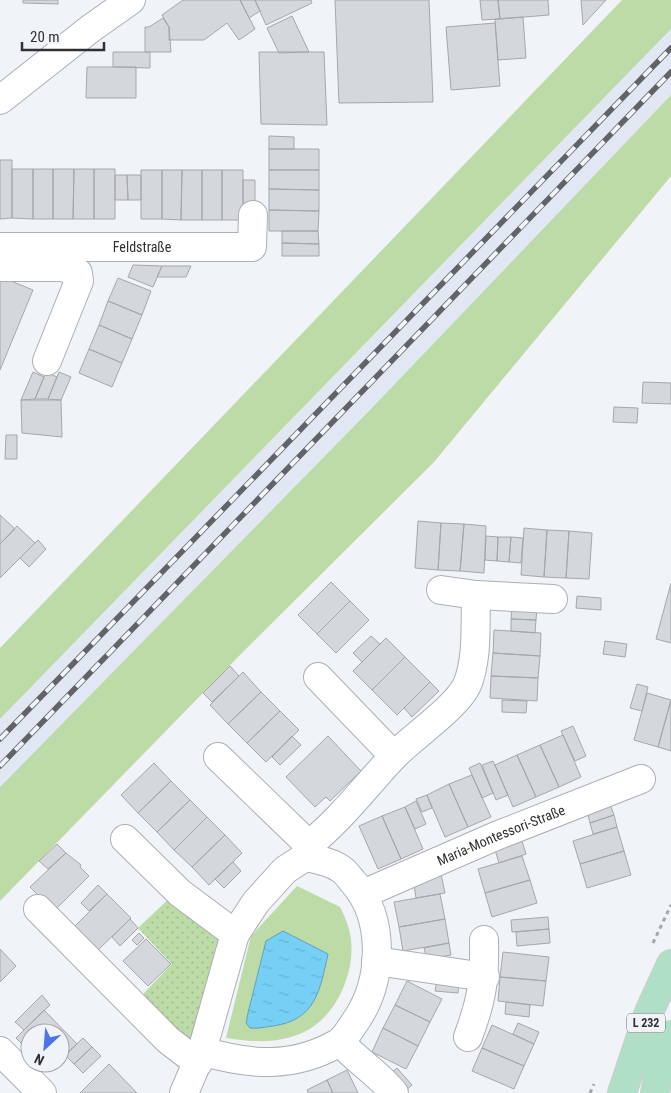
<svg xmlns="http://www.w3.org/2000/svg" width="671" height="1093" viewBox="0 0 671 1093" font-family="'Roboto Condensed',sans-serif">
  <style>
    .built { fill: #e1e8f4 }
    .grass { fill: #bcdba7 }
    .park { fill: url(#park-dots) }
    .water { fill: url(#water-ripples); stroke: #61a0bb }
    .building { fill: #d4d7dc; stroke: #a5a7ac }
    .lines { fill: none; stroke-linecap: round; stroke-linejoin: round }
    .minor-casing { stroke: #acafb4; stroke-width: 30 }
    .major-casing { stroke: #cdcece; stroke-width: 30 }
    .path { stroke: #a5a7ab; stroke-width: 3; stroke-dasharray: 4 4; stroke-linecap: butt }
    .minor { stroke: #fff; stroke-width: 28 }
    .major { stroke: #b0dfc8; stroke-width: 28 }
    .rail-casing { stroke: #626366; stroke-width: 5.5 }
    .rail { stroke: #f0f3f8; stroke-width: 4; stroke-dasharray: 11; stroke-linecap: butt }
    .labels { text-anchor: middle; stroke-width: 4.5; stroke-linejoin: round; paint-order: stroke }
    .shield { fill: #f0f3f8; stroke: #6a6b6e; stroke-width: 1 }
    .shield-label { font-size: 12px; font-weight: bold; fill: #303133 }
    .street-label { font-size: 14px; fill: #303133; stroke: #f0f3f8 }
  </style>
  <defs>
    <pattern id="park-dots" width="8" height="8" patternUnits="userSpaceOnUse" patternTransform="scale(1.25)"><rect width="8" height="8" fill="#bcdba7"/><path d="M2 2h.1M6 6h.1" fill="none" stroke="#a2bc90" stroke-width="1.8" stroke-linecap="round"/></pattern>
    <pattern id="water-ripples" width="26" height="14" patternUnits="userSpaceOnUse" patternTransform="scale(1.25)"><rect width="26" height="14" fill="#76d0f5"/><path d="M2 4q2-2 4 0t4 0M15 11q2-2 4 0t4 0" fill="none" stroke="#66b3d2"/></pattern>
  </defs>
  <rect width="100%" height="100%" fill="#f0f3f8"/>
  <path class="built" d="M671 29V95L368 412 0 787V719Z"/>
  <path class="grass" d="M622 0H671V29L0 719V648Z
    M671 95V176L434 462 239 656 0 901V787L368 412Z
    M297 886 340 907C345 917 350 928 351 940 355 974 335 1019 302 1033 277 1044 252 1042 226 1038L251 936Z"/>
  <path class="park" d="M175 893 223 944 195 1038 177 1039 142 999 144 993 172 964 138 928Z"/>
  <path class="water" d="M283 931 328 954C320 990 316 1020 273 1026 264 1027 258 1029 250 1028L246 1023 248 1013 266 941Z"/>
  <path class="building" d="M23 0H58V4L23 3Z
    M183 0H240L255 29 239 40 227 23 204 40H169V27L162 15Z
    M240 0H255L260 11 249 18Z
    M255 0H311L312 3 266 25Z
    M335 0H429L433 102 339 103Z
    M480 0H498L500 19 482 20Z
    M498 0H548L549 15 500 19Z
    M581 0H606L583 25Z
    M292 16 309 52 279 53 267 28Z
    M523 17 526 58 498 60 495 19Z
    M163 18 169 27 171 52H145V27H149Z
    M495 23 500 86 451 90 446 27Z
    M113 52H150V68L113 67Z
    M259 52H324L327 125 261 124Z
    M87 67H136V98H86Z
    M269 136 294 137V149H269Z
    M269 149H319V170H269Z
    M0 160H12V218L0 219Z
    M12 169H33V219L12 218Z
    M33 169H53V219H33Z
    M53 169H74L73 219H53Z
    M74 169H94V219H73Z
    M94 169H115V219H94Z
    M141 170H162V219H141Z
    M162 170H182L181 220 162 219Z
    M182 170H202V220H181Z
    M202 170H222V220H202Z
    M222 170H243V220H222Z
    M269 170H319V190L269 189Z
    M115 175H127L128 200H115Z
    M127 175H141V200H128Z
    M243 180H255V205L243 204Z
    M269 189 319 190V211L269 210Z
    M269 210 319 211 318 231H269Z
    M282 231H318L319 244 282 243Z
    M282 243 319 244V256H282Z
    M133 265 162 266 153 287 128 277Z
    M162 266H191L186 277H157Z
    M1 277 33 290 0 370V279Z
    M118 278 151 291 142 315 108 301Z
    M108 301 142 315 132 339 99 325Z
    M99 325 132 339 122 363 89 349Z
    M89 349 122 363 112 387 79 373Z
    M33 372 44 377 35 399 21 400Z
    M46 372 57 377 48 399H35Z
    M59 372 71 377 61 400 48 399Z
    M643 382 671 383V404L642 403Z
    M21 400H61L62 437 22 433Z
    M614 407 638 408 637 423 613 422Z
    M6 435H17V459H5Z
    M0 515 15 529 0 544Z
    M418 521 441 523 438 570 415 568Z
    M441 523 464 524 460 571 438 570Z
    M464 524 486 526 484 573 460 571Z
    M17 526 35 543 0 578V544Z
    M524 528 547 530 544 577 521 575Z
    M547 530 569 531 566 578 544 577Z
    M569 531 592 533 589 579 566 578Z
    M486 536 498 537 497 561 485 560Z
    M498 537H511L509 562 497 561Z
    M511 537 523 538 521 563 509 562Z
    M38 540 46 549 29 567 20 558Z
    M331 582 350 601 317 634 298 615Z
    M671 583V643L656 639Z
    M577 596 601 598V610L576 608Z
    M350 601 369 620 336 653 317 634Z
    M512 606 537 608 536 620 511 619Z
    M511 619 536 620 535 633 511 631Z
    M494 630 541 633 540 656 493 653Z
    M371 636 380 644 362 662 353 653Z
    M386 638 405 657 372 690 353 671Z
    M605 641 627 644 625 657 603 654Z
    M493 653 540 656 538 678 491 676Z
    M405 657 430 682 397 715 372 690Z
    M230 666 239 676 212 702 203 693Z
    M243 672 261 692 228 724 210 705Z
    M491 676 538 678 537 701 490 698Z
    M430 682 439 691 412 717 404 708Z
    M637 684 648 687 642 711 630 708Z
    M261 692 280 711 247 743 228 724Z
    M647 693 671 700 658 747 634 740Z
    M502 700 527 701 526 713 502 712Z
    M671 700V751L658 747Z
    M280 711 299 730 266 762 247 743Z
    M573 726 586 756 575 761 561 731Z
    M563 735 581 777 559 787 540 745Z
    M292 736 301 745 280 765 272 757Z
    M328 736 361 771 330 801 326 797 315 807 286 777Z
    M540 745 559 787 536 797 517 755Z
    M517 755 536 797 513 807 495 765Z
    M493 761 508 795 496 800 482 765Z
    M154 763 171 781 138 813 121 795Z
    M480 763 493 793 482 798 469 768Z
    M472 775 491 817 468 827 449 784Z
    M171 781 190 800 157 832 138 813Z
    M449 784 468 827 445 837 427 795Z
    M427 795 432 808 422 812 416 799Z
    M190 800 207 817 174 850 157 832Z
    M416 801 426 824 415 829 405 807Z
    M610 804 614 815 590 823 587 811Z
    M405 807 423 849 401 859 382 816Z
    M614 815 617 827 593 834 590 823Z
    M382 816 401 859 378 869 359 826Z
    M207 817 225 835 192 867 174 850Z
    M617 827 624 851 580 864 573 841Z
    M225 835 242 853 209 885 192 867Z
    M521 838 526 854 499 863 495 850Z
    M57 844 66 853 48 869 39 861Z
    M624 851 631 875 587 888 580 864Z
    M66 853 81 865 80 867 89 876 54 911 30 887Z
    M522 856 530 880 485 893 478 869Z
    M233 862 241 871 224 888 215 879Z
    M441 874 445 893 416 898 414 885Z
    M530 880 537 903 492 917 485 893Z
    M98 885 107 894 89 911 81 903Z
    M107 894 131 918 95 953 72 929Z
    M440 894 445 919 399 927 394 902Z
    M548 917 549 929 512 932 511 920Z
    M130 919 138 928 120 946 112 937Z
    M445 919 449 943 403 951 399 927Z
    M549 929 550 943 517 946 516 932Z
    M139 933 144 938 137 945 132 940Z
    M146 939 171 964 148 986 123 961Z
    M449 943 451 955 427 959 424 948Z
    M0 949 16 966 0 982Z
    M503 952 549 957 546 981 500 977Z
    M500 977 546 981 543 1006 498 1001Z
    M437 979 459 981 458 993 435 991Z
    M407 981 442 999 430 1022 395 1005Z
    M42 995 50 1005 24 1030 15 1022Z
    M506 1002 530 1005 529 1017 505 1014Z
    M395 1005 430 1022 418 1046 383 1028Z
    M44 1010 77 1044 60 1061V1033H30V1052L16 1038Z
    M518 1023 539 1032 534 1044 513 1034Z
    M492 1025 534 1044 524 1066 482 1048Z
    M383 1028 418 1046 406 1069 372 1052Z
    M83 1038 92 1047 74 1064 65 1055Z
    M92 1047 101 1056 83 1073 74 1064Z
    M482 1048 524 1066 514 1089 472 1071Z
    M41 1063H58L49 1072Z
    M109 1064 137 1093H80Z
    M397 1068 412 1085 403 1093 387 1076Z
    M347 1070 358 1093H333L327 1080Z
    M327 1080 333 1093H308L307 1090Z"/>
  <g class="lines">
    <g class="minor-casing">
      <g id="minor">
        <path d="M0 100 90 29 131 0"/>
        <path id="s1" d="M0 247H252L253 215"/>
        <path d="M0 267H63L78 273 79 281 47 361"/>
        <path d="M441 590 476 595 553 599"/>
        <path d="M318 677 394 756"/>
        <path d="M218 757 309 845 305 857"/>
        <path d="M125 839 180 893 235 934"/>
        <path d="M309 845C341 819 365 787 393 757 411 738 456 708 467 685 478 659 475 623 476 595"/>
        <path id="s2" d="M363 894 496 836 641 779"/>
        <path d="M38 909 168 1040 198 1063"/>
        <path d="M376 961 485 977"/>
        <path d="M468 1037C482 999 485 980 484 940"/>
        <path d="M340 1042C357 1061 378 1073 394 1093"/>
        <path d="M0 1051 42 1093"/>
        <path d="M184 1093 202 1051 235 934 256 902 285 870 305 857C317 859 331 862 341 869 346 872 350 879 354 883 385 919 383 980 357 1019 352 1026 346 1038 338 1043 293 1069 249 1065 202 1051"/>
      </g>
    </g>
    <g class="major-casing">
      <path id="major" d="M622 1093 649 1012 671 964
        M655 1093 660 1067 671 1035"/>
    </g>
    <path class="path" d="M653 943 671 905
      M590 1093 594 1084"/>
    <use href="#minor" class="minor"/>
    <use href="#major" class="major"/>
    <g class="rail-casing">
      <path id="rail" d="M0 739 671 48
        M0 766 671 72"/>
    </g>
    <use href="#rail" class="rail"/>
  </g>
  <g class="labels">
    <rect class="shield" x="627" y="1013.5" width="38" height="19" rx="4"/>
    <g class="shield-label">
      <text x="646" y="1027">L 232</text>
    </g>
    <g class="street-label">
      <text dy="5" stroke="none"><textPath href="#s1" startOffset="142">Feldstraße</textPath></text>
      <text dy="5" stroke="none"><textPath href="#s2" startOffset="150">Maria-Montessori-Straße</textPath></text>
    </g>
  </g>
  <g transform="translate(45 1048) rotate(206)"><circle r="24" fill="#f0f3f8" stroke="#a3a5a9"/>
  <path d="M0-4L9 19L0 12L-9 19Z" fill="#4e75e8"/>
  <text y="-8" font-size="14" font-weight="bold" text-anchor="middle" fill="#303133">N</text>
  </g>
  <path d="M22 42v8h82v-8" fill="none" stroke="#303133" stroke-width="2.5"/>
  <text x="30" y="42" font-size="15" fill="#303133" stroke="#f0f3f8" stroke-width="4" paint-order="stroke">20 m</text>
</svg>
